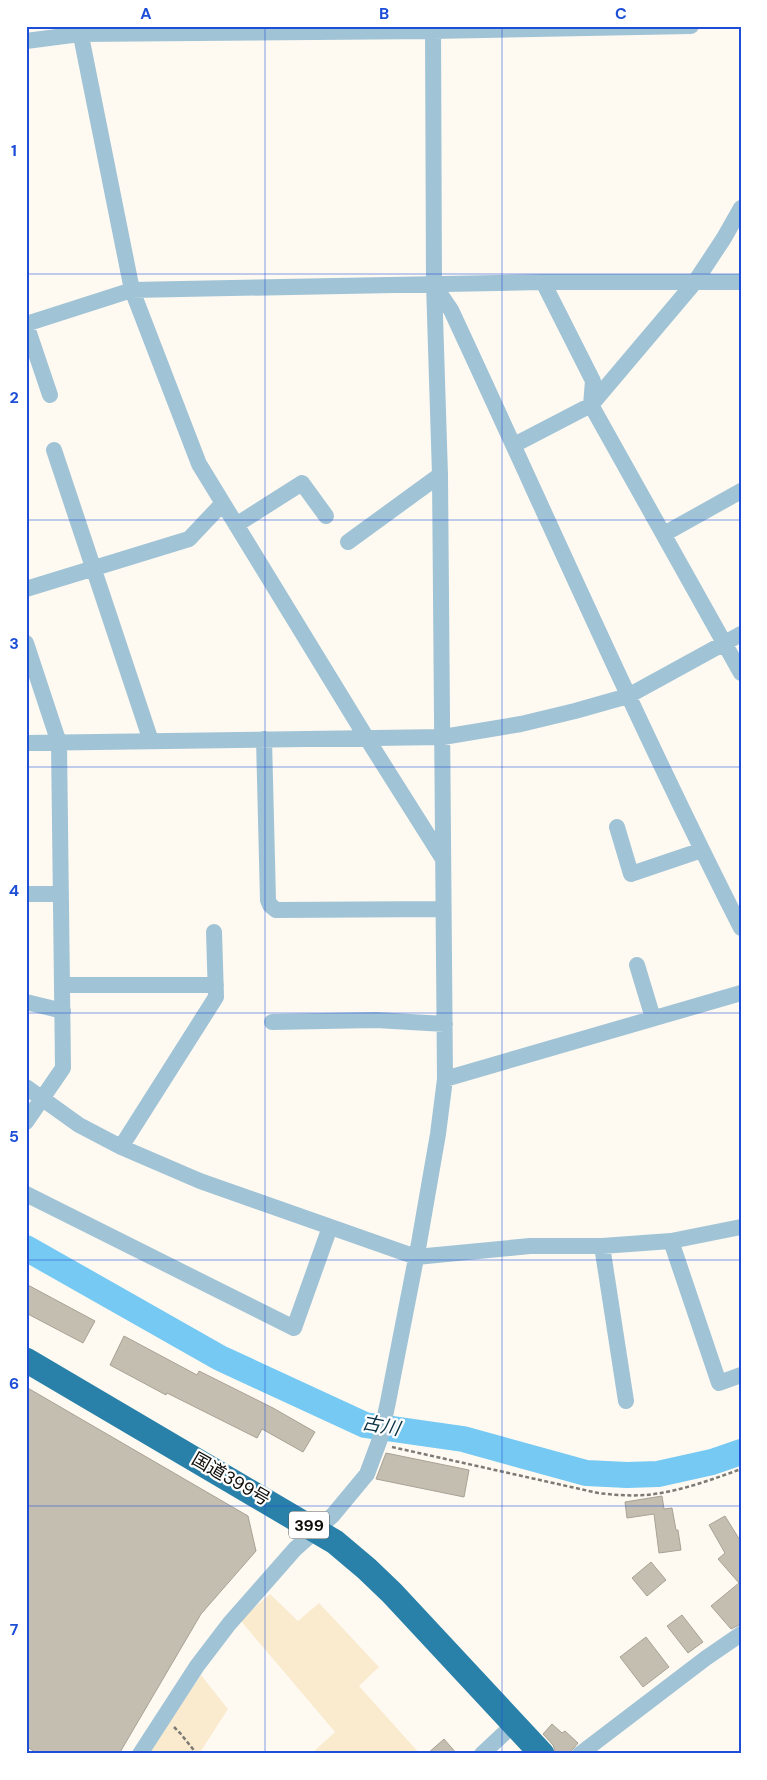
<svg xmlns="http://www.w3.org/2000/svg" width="767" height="1780" viewBox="0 0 767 1780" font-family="'DM Sans','Noto Sans JP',sans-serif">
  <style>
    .green { fill: #faebcf }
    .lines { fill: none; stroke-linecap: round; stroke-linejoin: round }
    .river { stroke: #75c9f3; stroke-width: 26 }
    .building { fill: #c4beb1; stroke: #a8a295 }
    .path { stroke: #7d7a74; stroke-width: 2.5; stroke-dasharray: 4 2.5; stroke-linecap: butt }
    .minor { stroke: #a1c3d6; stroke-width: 16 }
    .highway { stroke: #2981a9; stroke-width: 25 }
    .grid { fill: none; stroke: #1d4ed8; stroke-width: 1; stroke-opacity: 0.55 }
    .labels { text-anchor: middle; stroke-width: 4.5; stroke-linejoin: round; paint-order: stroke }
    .shield { fill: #fff; stroke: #575652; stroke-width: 1 }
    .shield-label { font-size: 16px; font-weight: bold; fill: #0f0d08 }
    .street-label { font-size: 18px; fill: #0f0d08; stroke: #fff }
    .water-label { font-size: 19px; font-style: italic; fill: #0d3445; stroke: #fff }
    .neatline { fill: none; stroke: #1d4ed8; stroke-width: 2 }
    .grid-label { font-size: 16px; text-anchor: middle; font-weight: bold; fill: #1d4ed8 }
  </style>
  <rect width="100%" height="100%" fill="#fefaf2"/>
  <path class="green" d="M270 1594 298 1621 319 1603 379 1667 359 1686 420 1754H311L335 1732 240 1620Z
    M201 1675 228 1709 199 1754H148Z"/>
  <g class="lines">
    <path class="river" d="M26 1248 220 1358 365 1425 463 1439 586 1473 627 1475 658 1474 712 1462 741 1452"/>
  </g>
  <path class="building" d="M26 1284 95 1321 83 1343 26 1313Z
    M124 1336 197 1375 199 1371 273 1408 315 1432 303 1452 262 1429 257 1438 167 1393 166 1395 110 1365Z
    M26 1387 248 1516 256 1551 201 1614 119 1754H38L26 1746Z
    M386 1453 469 1470 464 1497 376 1479Z
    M662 1496 664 1509 672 1508 676 1530H678L681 1550 659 1553 654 1514 627 1518 625 1502Z
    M725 1516 741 1542V1624L731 1629 711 1606 739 1583 718 1559 725 1553 709 1525Z
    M651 1562 666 1580 647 1596 632 1578Z
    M682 1615 703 1642 688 1653 667 1626Z
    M646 1637 669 1667 643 1687 620 1657Z
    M552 1724 562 1733 565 1731 578 1743 569 1754H556L553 1745 543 1734Z
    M444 1739 457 1754H427Z"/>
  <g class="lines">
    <path class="path" d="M392 1447 598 1493C614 1495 630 1496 646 1495 678 1492 711 1480 741 1469
      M174 1727 180 1733 197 1754"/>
    <path class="minor" d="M79 26 132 290 199 464 366 737 443 859
      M26 41 80 34 433 31 691 26
      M543 282 593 381 591 405 741 673
      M434 285 451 310C547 516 638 725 741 928
      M26 324 132 290 543 282H741
      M26 324 50 395
      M514 445 591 405 695 282 724 238 741 208
      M54 450 151 741
      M236 525 302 483 326 516
      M664 534 741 491
      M348 542 440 475
      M26 589 189 539 223 503
      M26 643 59 743 63 1068 26 1122
      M264 739 268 900 270 905 276 910 443 909
      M26 743 443 737 521 724 575 711 628 696 741 634
      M617 827 631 874 702 850
      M26 894H61
      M637 965 653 1018
      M62 985H216
      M26 1002 63 1011
      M272 1022 376 1020 445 1024
      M445 1079 741 993
      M26 1087 79 1125 121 1147 200 1181 416 1257 530 1246H602L671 1241 741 1227
      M121 1147 216 997 214 932
      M26 1194 294 1328 330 1227
      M671 1241 719 1383 741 1375
      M602 1246 626 1401
      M140 1754 197 1666 229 1624 295 1549 333 1515 367 1474 380 1439 388 1402 419 1243 438 1134 445 1079 440 475 434 284 433 26
      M482 1754 514 1724
      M580 1754 706 1658 741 1634"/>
    <path class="highway" d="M26 1360 335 1542 367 1569 392 1593 542 1754"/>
  </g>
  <path class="grid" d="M265 26V1754M502 26V1754M26 274H741M26 520H741M26 767H741M26 1013H741M26 1260H741M26 1506H741"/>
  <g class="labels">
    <rect class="shield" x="289" y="1511.5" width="40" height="27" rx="4"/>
    <g class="shield-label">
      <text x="309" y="1531">399</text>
    </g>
    <g class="street-label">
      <text transform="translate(231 1479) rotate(30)" y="6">国道399号</text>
    </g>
    <g class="water-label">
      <text transform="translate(381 1425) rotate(11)" y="7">古川</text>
    </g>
  </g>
  <rect width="767" height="1780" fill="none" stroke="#ffffff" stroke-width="55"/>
  <rect x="28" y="28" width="712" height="1724" class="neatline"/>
  <g class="grid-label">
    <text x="146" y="19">A</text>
    <text x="384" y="19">B</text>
    <text x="621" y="19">C</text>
    <text x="14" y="156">1</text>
    <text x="14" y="403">2</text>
    <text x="14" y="649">3</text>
    <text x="14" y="896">4</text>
    <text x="14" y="1142">5</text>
    <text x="14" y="1389">6</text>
    <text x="14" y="1635">7</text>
  </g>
</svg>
